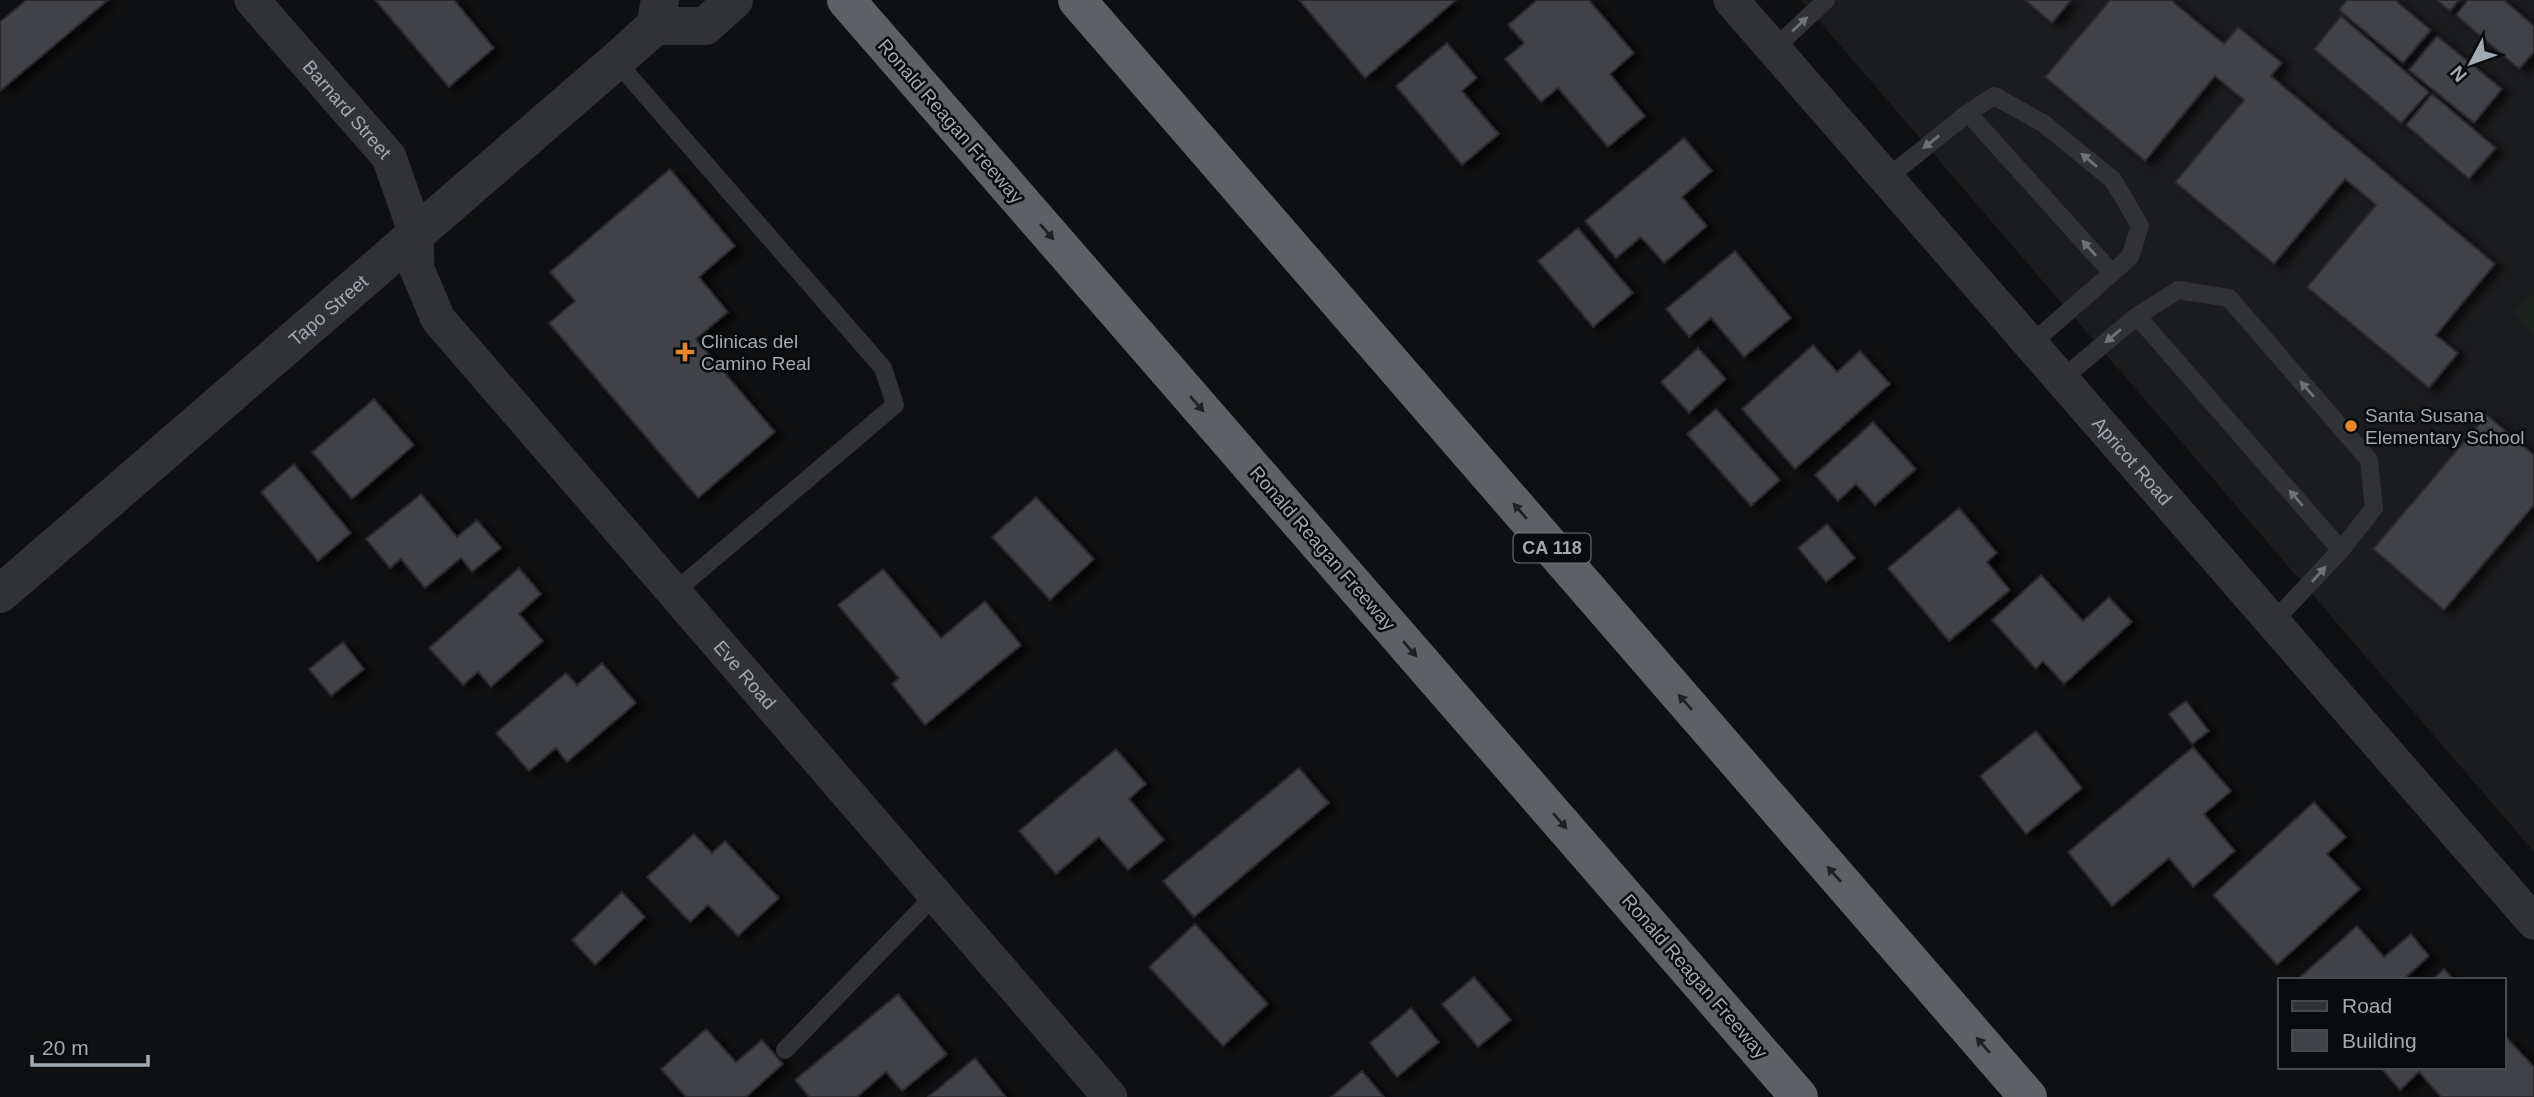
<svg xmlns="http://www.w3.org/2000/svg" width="2534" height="1097" viewBox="0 0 2534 1097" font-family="Helvetica,sans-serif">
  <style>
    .built { fill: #1b1c1e }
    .garden { fill: #1c231c }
    .building { fill: #404347; stroke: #292a2d; stroke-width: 2; filter: url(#shadow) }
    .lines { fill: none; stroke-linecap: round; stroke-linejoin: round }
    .service { stroke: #313235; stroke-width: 18 }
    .minor { stroke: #313235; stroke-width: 35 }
    .tertiary { stroke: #313235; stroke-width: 38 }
    .motorway { stroke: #5d6166; stroke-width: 38 }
    .oneway { fill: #6f7379 }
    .oneway2 { fill: #1f2022 }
    .poi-dot { fill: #e88630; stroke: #0a0b0c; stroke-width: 2.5 }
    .labels { text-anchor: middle; stroke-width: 5; stroke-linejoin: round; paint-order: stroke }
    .shield { fill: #0a0b0c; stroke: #747a80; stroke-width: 2 }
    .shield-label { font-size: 18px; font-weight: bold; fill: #a1a9b1 }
    .street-label { font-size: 19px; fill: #a1a9b1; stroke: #0a0b0c }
    .poi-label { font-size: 19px; fill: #a1a9b1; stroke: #0a0b0c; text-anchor: start }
  </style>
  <defs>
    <filter id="shadow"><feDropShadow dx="8" dy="4.5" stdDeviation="3.5" flood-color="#0009"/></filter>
  </defs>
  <rect width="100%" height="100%" fill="#0f1011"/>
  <path class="built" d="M1801 0H2534V852Z"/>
  <path class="garden" d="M2534 294V335L2513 311Z"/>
  <path class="building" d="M26 0H108L0 91V22Z
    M375 0H454L494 48 449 87Z
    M1299 0H1456L1365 78Z
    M1537 0H1589L1634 53 1610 74 1645 116 1608 147 1558 88 1541 102 1505 59 1524 43 1508 25Z
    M2025 0H2071L2052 23Z
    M2110 0H2171L2224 44 2238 27 2282 63 2271 76 2495 264 2436 335 2458 353 2429 388 2307 287 2376 205 2345 179 2274 264 2175 182 2244 100 2215 76 2145 161 2045 77Z
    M2347 0H2395L2431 30 2403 63 2339 10Z
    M2437 0H2459L2450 11Z
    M2468 0H2504L2534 26V52L2519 69 2456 15Z
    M2341 16 2429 92 2401 123 2314 49Z
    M2437 36 2502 89 2474 123 2409 70Z
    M1447 43 1477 78 1462 91 1499 134 1462 165 1396 86Z
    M2432 94 2496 148 2469 179 2406 125Z
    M1684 138 1712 171 1682 197 1707 226 1664 263 1641 237 1616 258 1585 221Z
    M670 169 735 246 699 277 728 312 696 339 775 432 698 498 549 323 575 301 550 272Z
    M1578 228 1633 293 1593 327 1538 261Z
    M1735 251 1791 318 1744 357 1711 318 1689 337 1666 309Z
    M1813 345 1837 372 1860 351 1890 384 1795 469 1742 409Z
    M1698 348 1726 379 1689 413 1661 382Z
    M374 399 414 445 352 499 312 452Z
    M1716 409 1780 480 1751 506 1687 434Z
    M2487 415 2534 455V505L2444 610 2373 549Z
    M1873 422 1916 469 1875 505 1856 484 1838 501 1815 475Z
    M294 464 351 533 318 561 261 492Z
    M421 494 457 537 477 520 501 548 472 572 461 558 425 588 401 559 390 568 366 539Z
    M1036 497 1094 559 1050 600 992 537Z
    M1959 508 1997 553 1987 562 2010 590 1949 641 1888 568Z
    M1827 524 1855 558 1826 582 1798 548Z
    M519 568 541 594 519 614 543 641 491 687 478 672 463 685 429 648Z
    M883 569 941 638 985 601 1021 645 925 725 892 684 899 678 838 605Z
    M2041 575 2083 621 2109 597 2132 622 2064 684 2043 661 2036 669 1992 620Z
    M343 642 364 669 331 696 309 669Z
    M602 663 636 703 567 762 556 748 529 771 496 733 566 673 577 685Z
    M2186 701 2209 731 2192 744 2169 714Z
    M2036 731 2082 788 2026 834 1980 776Z
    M2193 747 2231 791 2204 814 2235 851 2193 887 2169 858 2112 906 2068 852Z
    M1116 749 1146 784 1129 799 1164 840 1128 870 1099 837 1056 874 1019 831Z
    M1299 768 1329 803 1194 917 1163 881Z
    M2314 802 2346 837 2327 854 2360 889 2277 965 2213 895Z
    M694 834 712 853 725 841 779 898 738 936 708 905 690 922 647 877Z
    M622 892 645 917 595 965 572 940Z
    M1195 924 1268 1004 1223 1046 1149 967Z
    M2357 926 2384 957 2411 934 2429 956 2403 980H2297Z
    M2444 969 2454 980H2432Z
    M1474 977 1511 1020 1478 1047 1442 1004Z
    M898 994 947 1054 902 1091 886 1072 857 1097H809L795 1080Z
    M1411 1008 1439 1042 1397 1077 1370 1043Z
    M706 1029 736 1062 762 1040 783 1064 746 1097H686L661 1069Z
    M2504 1035 2534 1067V1097H2441L2419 1072 2400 1090 2380 1067H2504Z
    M975 1058 1006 1097H928Z
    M1362 1071 1384 1097H1331Z"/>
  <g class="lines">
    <path class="service" d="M1774 49 1826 0
      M616 61 883 368 895 405 673 593
      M1968 113 1994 96 2043 123 2113 180 2140 226 2130 257 2112 273
      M1887 178 1968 113 2112 273 2031 344
      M2137 316 2341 550
      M2062 379 2137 316 2178 290 2229 298 2369 460 2374 508 2341 550 2272 623
      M785 1050 935 895"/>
    <g class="minor">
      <path id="s1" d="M252 0 389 157 416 234 417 269 438 319 1110 1097"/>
      <path id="s2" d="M1731 0 2534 922"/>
    </g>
    <g class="tertiary">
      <path d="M655 26H705L734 0"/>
      <path id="s3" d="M0 594 616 61 655 26 660 0"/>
    </g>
    <path class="motorway" d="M846 0 1799 1097
      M1077 0 2028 1097"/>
  </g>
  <defs><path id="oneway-solid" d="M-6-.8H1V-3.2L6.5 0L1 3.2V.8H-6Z" transform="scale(1.75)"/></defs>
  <g class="oneway">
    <use href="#oneway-solid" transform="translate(1800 24) rotate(-43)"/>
    <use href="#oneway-solid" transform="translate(1931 142) rotate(142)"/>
    <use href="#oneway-solid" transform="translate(2089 160) rotate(-140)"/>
    <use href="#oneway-solid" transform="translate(2089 248) rotate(-132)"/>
    <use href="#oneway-solid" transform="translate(2113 336) rotate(140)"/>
    <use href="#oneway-solid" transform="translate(2307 389) rotate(-131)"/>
    <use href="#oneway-solid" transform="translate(2296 498) rotate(-131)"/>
    <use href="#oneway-solid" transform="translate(2319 574) rotate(-48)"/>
  </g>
  <g class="oneway2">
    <use href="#oneway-solid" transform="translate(1047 232) rotate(49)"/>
    <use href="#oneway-solid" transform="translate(1197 404) rotate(49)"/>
    <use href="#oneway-solid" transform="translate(1520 511) rotate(-131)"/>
    <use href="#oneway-solid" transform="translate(1410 649) rotate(49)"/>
    <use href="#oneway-solid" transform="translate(1685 702) rotate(-131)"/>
    <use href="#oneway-solid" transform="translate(1560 821) rotate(49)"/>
    <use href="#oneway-solid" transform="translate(1834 874) rotate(-131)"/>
    <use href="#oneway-solid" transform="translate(1983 1045) rotate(-131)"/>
  </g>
  <g class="poi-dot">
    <path d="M681.5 341.5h7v7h7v7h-7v7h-7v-7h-7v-7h7z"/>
    <circle cx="2351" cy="426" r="7"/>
  </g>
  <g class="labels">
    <rect class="shield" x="1513.5" y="533.5" width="77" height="29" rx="5"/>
    <g class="shield-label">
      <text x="1552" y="554">CA 118</text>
    </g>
    <g class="street-label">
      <text dy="7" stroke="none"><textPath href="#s1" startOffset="145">Barnard Street</textPath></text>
      <text transform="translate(951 121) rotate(49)" y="7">Ronald Reagan Freeway</text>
      <text dy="7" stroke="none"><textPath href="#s3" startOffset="434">Tapo Street</textPath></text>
      <text dy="7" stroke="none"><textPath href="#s2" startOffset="611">Apricot Road</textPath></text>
      <text transform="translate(1323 548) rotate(49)" y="7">Ronald Reagan Freeway</text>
      <text dy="7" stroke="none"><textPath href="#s1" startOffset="849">Eve Road</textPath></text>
      <text transform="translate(1695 976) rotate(49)" y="7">Ronald Reagan Freeway</text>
    </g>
    <g class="poi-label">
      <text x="701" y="348">Clinicas del<tspan x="701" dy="22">Camino Real</tspan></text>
      <text x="2365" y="422">Santa Susana<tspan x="2365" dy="22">Elementary School</tspan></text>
    </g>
  </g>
  <rect x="2278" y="978" width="228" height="91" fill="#0a0b0c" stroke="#464a4e" stroke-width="2"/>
  <rect x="2292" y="1001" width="35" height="10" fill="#313235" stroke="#464a4e" stroke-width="2"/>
  <text x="2342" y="1013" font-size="21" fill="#a1a9b1">Road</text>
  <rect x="2292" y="1030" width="35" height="21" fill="#404347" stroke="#464a4e" stroke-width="2"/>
  <text x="2342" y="1048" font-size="21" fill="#a1a9b1">Building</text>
  <g transform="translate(2471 63) rotate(229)" stroke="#0a0b0c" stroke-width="5" paint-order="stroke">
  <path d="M0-5L12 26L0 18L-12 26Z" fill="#a1a9b1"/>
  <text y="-10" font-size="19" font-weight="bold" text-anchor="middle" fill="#a1a9b1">N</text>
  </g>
  <path d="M32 1055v10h116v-10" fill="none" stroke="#a1a9b1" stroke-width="3.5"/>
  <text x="42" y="1055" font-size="21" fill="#a1a9b1" stroke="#0a0b0c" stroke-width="5" paint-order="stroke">20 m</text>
</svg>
